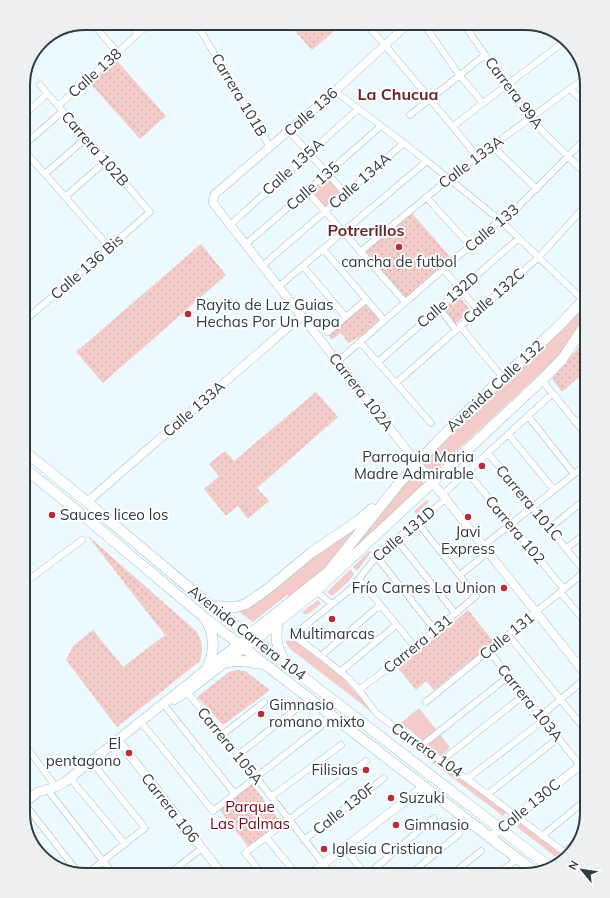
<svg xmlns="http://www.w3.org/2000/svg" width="610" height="898" viewBox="0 0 610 898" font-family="Mulish,sans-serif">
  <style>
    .grass { fill: #f3cbc9 }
    .park { fill: url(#park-dots) }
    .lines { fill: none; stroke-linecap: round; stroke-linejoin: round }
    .minor-casing { stroke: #9dbfca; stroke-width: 7 }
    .tertiary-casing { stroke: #9dbfca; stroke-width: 9 }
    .secondary-casing { stroke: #9dbfca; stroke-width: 10 }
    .primary-casing { stroke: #9dbfca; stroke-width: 11 }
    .minor { stroke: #fff; stroke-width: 6 }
    .tertiary { stroke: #fff; stroke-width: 8 }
    .secondary { stroke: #fff; stroke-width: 9 }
    .primary { stroke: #fff; stroke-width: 10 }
    .poi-dot { fill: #bb2b39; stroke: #fff; stroke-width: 1.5 }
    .labels { text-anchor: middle; stroke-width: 4; stroke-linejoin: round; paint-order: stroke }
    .street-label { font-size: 15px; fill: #2e3c40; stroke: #fff }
    .poi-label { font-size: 15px; fill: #2e3c40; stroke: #fff; text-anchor: start }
    .park-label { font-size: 15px; fill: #790119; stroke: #fff }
    .neighbourhood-label { font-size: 16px; font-weight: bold; fill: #6d2729; stroke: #fff }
    .rim { fill: none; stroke: #2e3c40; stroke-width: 2 }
  </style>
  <defs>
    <pattern id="park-dots" width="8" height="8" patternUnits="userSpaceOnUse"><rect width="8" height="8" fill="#f3cbc9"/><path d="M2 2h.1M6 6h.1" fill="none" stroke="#d1afae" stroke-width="1.8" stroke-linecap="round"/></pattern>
  </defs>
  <rect width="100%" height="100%" fill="#ecfaff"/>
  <path class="grass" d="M327 178 341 193 325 207 311 191Z
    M587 303V315L566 348 556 359 436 470C430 471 425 468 423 462L491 395 564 327Z
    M416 474 423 478V484L336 566 412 475Z
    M427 500 429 502 416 514 414 511Z
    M360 526 326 567 290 598 287 595 253 622 238 611 326 547Z
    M369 551 371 552 357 571 353 567Z
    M351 569 354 574 348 582 332 596 327 592Z
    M318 600 321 604 306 615 302 612Z
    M292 639 302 646 343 678 371 710 417 748 507 812 503 816 429 760 354 698 290 649 285 641Z
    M419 708 450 747 441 756 401 723Z
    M521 822 566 857 561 861 517 827Z"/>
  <path class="park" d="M288 23H327L334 31 312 50Z
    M116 60 166 116 140 139 90 83Z
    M411 212 452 259 406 298 366 252Z
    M201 244 226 275 103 383 76 352Z
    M459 296 471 311 455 324 443 309Z
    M366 304 380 319 363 335 348 343 341 333 332 340 329 336Z
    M587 333V370L562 392 552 379 579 347Z
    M316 392 338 417 257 488 269 501 248 519 238 506 226 516 204 489 219 476 209 464 225 451 234 461Z
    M87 535 196 631C203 640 203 650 200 661L117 727 66 660 73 646 93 630 123 667 165 635Z
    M468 610 494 642 434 690 426 681 416 690 398 668Z
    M237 670 245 671 270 690 223 725 197 697 229 672Z
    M251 783 281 822 249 848 219 809Z"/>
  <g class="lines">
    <g class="minor-casing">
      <path id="minor" d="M92 23 118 53
        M128 23 138 34
        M196 23 270 147
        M365 23 385 45 477 156
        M423 23 460 76 483 103
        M463 23 529 118 587 175
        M570 89 587 105
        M335 91 427 161 501 221 584 301
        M58 106 150 23
        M410 115 485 55
        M23 116 47 94
        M453 126 566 40
        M289 131 345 193
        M23 146 63 111
        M492 146 537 189
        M23 149 109 247
        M45 174 86 138
        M307 191 405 302
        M65 197 106 161
        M426 197 470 245
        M230 225 358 109
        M245 245 381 126
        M323 249 384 320
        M360 252 444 183 448 178 585 78
        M262 266 404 143
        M303 266 346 317
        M443 269 478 310
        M278 287 427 161
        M439 308 456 330
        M23 322 150 212 40 85
        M460 326 503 378
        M328 332 366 300
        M360 342 431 423
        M337 362 495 224 506 219 587 137
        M378 362 519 238
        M542 380 587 436
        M396 383 539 257 587 204
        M528 416 574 474
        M577 422 587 414
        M508 434 554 490
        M488 453 585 572
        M467 472 564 589
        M442 495 553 393
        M446 499 380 552 351 589 300 630 296 636 298 639 321 656 349 679 359 690 377 714 467 779 568 855
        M550 528 587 498
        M396 539 455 613
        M483 546 587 464
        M567 548 587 532
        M376 556 435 630
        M460 575 483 556
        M580 575 587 583
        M359 579 415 647
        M23 584 82 540
        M316 591 332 604
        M560 592 587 624
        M508 635 587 732
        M489 651 587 774
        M321 656 380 605
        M340 672 396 625
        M359 690 415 647 476 596 417 522
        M187 692 256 777 332 875
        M426 702 587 570
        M165 706 235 794
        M541 716 587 677
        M141 722 213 811 320 727
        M222 735 264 702
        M23 742 56 787
        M421 746 509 676
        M238 755 296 709
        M441 761 524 695
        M70 778 125 844
        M467 779 544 720
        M47 789 114 875
        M488 794 558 738
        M271 797 341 745
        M24 803 80 875
        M542 836 587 799
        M266 837 297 875
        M304 840 384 778
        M344 848 366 875
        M564 852 580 839
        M85 875 145 828 91 761
        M168 875 202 848
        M263 875 245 853 366 761
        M367 875 434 818
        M409 875 459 834
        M451 875 481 851
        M496 875 517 859"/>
    </g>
    <g class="tertiary-casing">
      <path id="tertiary" d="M409 23 335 91 215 194 213 200V203L413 458 587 676
        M87 502 301 316
        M118 740 223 875
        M489 838 587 760
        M309 875 423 787"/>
    </g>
    <g class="secondary-casing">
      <path id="secondary" d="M174 700 187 692 244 648
        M23 804 38 792 56 787 65 782 238 644"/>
    </g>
    <g class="primary-casing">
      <path id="primary" d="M23 450 87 502 211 606 551 868
        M23 467 97 527 205 618 535 872
        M211 606 236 607 246 604 270 587 311 553 358 521 372 509
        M206 620C215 636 215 652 207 668
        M278 622C275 635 276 648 284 660
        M244 639 328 572 397 486 434 445 479 400 561 324 587 296
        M251 643 316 591 542 380 563 358 587 322
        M227 662 243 661 262 664"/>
    </g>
    <use href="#minor" class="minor"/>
    <use href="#tertiary" class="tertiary"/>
    <use href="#secondary" class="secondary"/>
    <use href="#primary" class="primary"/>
  </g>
  <g class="poi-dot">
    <circle cx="399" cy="247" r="4"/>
    <circle cx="188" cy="314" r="4"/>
    <circle cx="482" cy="466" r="4"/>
    <circle cx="52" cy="515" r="4"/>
    <circle cx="468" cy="517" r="4"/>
    <circle cx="504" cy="588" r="4"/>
    <circle cx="332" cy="619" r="4"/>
    <circle cx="261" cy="714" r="4"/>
    <circle cx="129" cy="753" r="4"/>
    <circle cx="366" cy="770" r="4"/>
    <circle cx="391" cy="798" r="4"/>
    <circle cx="396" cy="825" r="4"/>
    <circle cx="324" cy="849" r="4"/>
  </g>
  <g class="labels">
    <g class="street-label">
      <text transform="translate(95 73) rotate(-42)" y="5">Calle 138</text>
      <text transform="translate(514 93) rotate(53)" y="5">Carrera 99A</text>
      <text transform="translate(239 95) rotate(59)" y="5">Carrera 101B</text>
      <text transform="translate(311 112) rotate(-41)" y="5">Calle 136</text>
      <text transform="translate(95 149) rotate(49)" y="5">Carrera 102B</text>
      <text transform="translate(471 162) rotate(-37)" y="5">Calle 133A</text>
      <text transform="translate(293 167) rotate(-42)" y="5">Calle 135A</text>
      <text transform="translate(360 181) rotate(-41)" y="5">Calle 134A</text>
      <text transform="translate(313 186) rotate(-41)" y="5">Calle 135</text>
      <text transform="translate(492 228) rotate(-40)" y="5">Calle 133</text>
      <text transform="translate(87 267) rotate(-41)" y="5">Calle 136 Bis</text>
      <text transform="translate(494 296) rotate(-41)" y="5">Calle 132C</text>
      <text transform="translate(448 300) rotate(-41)" y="5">Calle 132D</text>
      <text transform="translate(495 386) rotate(-43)" y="5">Avenida Calle 132</text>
      <text transform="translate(361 392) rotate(52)" y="5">Carrera 102A</text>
      <text transform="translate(194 409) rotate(-41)" y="5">Calle 133A</text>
      <text transform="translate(529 503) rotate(50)" y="5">Carrera 101C</text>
      <text transform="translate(515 530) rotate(50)" y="5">Carrera 102</text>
      <text transform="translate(404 534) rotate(-40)" y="5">Calle 131D</text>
      <text transform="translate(247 633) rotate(38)" y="5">Avenida Carrera 104</text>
      <text transform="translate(507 636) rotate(-39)" y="5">Calle 131</text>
      <text transform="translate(418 644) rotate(-39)" y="5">Carrera 131</text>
      <text transform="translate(530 703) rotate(51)" y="5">Carrera 103A</text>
      <text transform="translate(230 746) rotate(51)" y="5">Carrera 105A</text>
      <text transform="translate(427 750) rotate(35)" y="5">Carrera 104</text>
      <text transform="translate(529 806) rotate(-39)" y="5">Calle 130C</text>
      <text transform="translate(170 808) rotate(52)" y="5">Carrera 106</text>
      <text transform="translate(344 809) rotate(-38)" y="5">Calle 130F</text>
    </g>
    <g class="poi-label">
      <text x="399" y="267" text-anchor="middle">cancha de futbol</text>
      <text x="196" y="310">Rayito de Luz Guias<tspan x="196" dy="17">Hechas Por Un Papa</tspan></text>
      <text x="474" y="462" text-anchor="end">Parroquia Maria<tspan x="474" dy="17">Madre Admirable</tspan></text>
      <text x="60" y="520">Sauces liceo los</text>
      <text x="468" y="537" text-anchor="middle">Javi<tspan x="468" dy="17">Express</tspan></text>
      <text x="496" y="593" text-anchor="end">Frío Carnes La Union</text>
      <text x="332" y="639" text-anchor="middle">Multimarcas</text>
      <text x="269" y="710">Gimnasio<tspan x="269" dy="17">romano mixto</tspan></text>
      <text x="121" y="749" text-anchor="end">El<tspan x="121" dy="17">pentagono</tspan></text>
      <text x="358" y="775" text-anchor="end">Filisias</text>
      <text x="399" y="803">Suzuki</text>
      <text x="404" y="830">Gimnasio</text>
      <text x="332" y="854">Iglesia Cristiana</text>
    </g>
    <g class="park-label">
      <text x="250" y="812">Parque<tspan x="250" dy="17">Las Palmas</tspan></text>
    </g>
    <g class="neighbourhood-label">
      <text x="398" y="100">La Chucua</text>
      <text x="366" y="236">Potrerillos</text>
    </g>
  </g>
  <path d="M0 0H610V898H0ZM85 30H525A55 55 0 0 1 580 85V813A55 55 0 0 1 525 868H85A55 55 0 0 1 30 813V85A55 55 0 0 1 85 30Z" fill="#eeeff0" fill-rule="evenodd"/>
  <path class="rim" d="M85 30H525A55 55 0 0 1 580 85V813A55 55 0 0 1 525 868H85A55 55 0 0 1 30 813V85A55 55 0 0 1 85 30Z"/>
  <g transform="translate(582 870) rotate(299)" stroke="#ffffff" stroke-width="3" paint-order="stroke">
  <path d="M0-3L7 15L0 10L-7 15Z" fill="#2e3c40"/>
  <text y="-6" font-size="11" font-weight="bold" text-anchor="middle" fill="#2e3c40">N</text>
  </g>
</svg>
